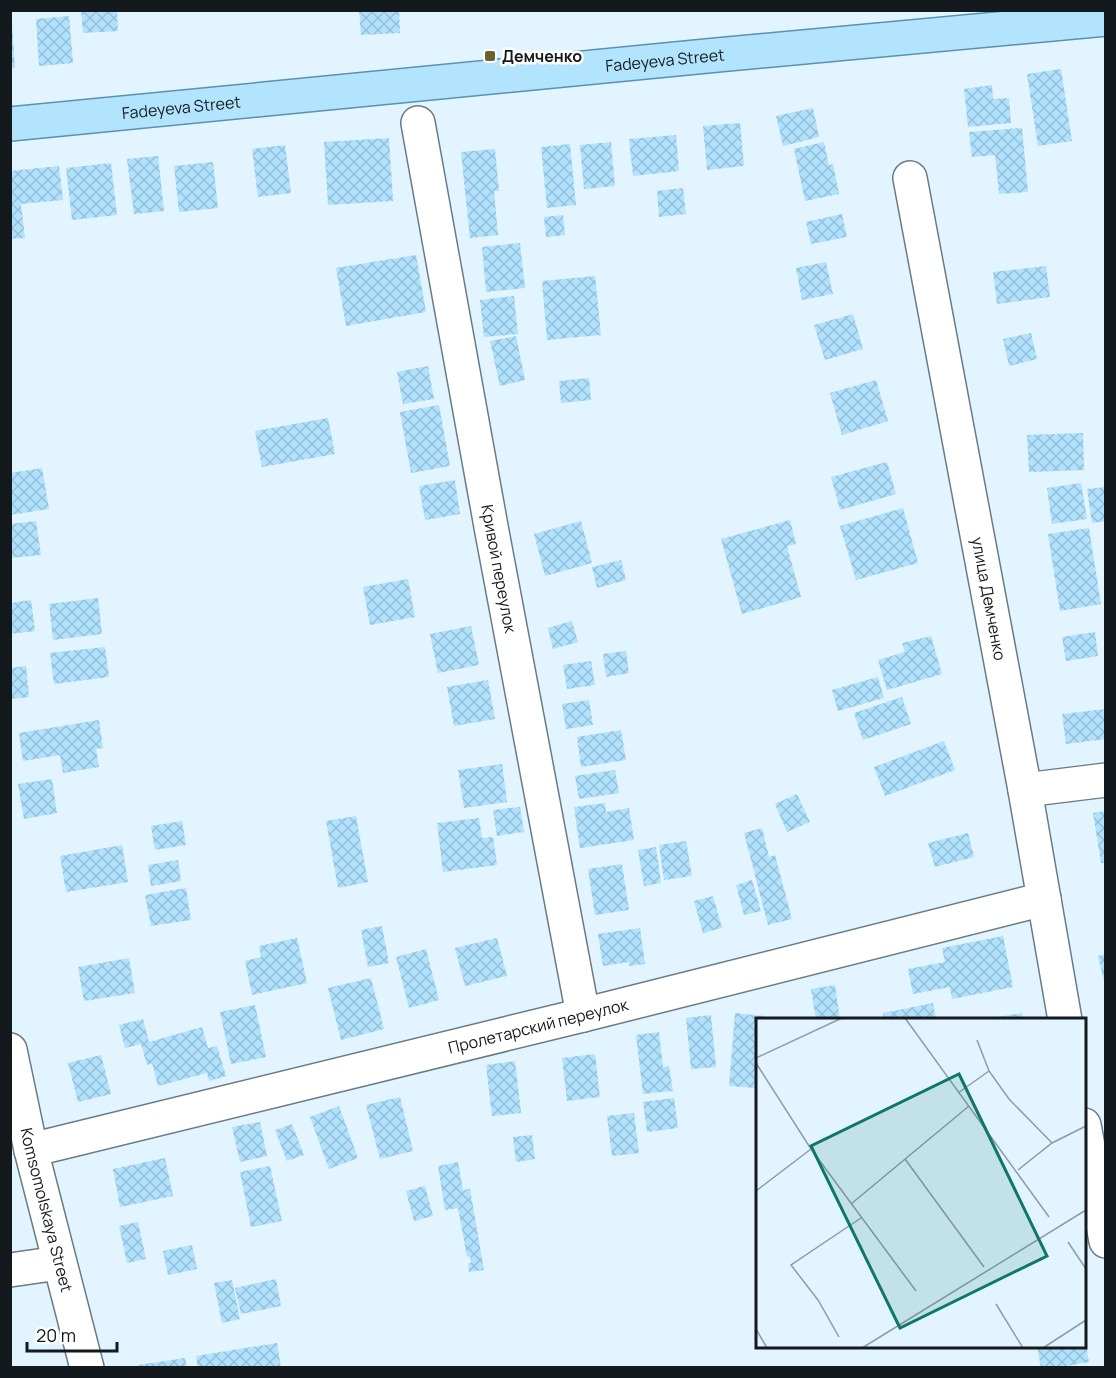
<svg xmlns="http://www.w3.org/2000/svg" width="1116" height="1378" viewBox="0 0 1116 1378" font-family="Manrope,sans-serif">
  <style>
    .building { fill: url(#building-cross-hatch) }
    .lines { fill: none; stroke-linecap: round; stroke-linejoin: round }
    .minor-casing { stroke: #6b7b85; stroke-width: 36 }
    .major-casing { stroke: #5a91af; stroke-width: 36 }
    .minor { stroke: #fff; stroke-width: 33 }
    .major { stroke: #b3e4fe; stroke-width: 33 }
    .poi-dot { fill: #6d612e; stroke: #fff; stroke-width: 2 }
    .labels { text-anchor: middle; stroke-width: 5; stroke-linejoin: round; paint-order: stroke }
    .poi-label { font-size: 16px; font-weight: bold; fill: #13191d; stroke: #fff; text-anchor: start }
    .street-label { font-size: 16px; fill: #13191d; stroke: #fff }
    .inset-road { fill: none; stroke: #8f9ca5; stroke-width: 1.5 }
    .view { fill: #0f766e; fill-opacity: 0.15; stroke: #0f766e; stroke-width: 3 }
    .inset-edge { fill: none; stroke: #13191d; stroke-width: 3 }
  </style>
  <defs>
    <pattern id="building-cross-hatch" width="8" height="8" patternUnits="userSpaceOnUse" patternTransform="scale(1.5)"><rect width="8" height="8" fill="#b0e1fd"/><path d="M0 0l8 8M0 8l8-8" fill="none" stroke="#96c0d8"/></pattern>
  </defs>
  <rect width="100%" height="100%" fill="#e2f4ff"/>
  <path class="building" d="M81 10H117L118 31 83 33Z
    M359 10H399L400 33 361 35Z
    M69 16 73 63 39 66 36 19Z
    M10 23H12L15 68H10Z
    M1061 69 1072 141 1038 146 1027 74Z
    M992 85 993 99 1009 98 1011 123 968 127 964 89Z
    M813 108 819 137 783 146 776 116Z
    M740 123 744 166 707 170 703 126Z
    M1022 128 1028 192 999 194 995 155 972 157 969 132Z
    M676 135 679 171 633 176 629 139Z
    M389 138 393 201 328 205 324 142Z
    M611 142 615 186 584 189 580 145Z
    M824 142 829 165 833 164 839 194 805 201 794 149Z
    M570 144 576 205 547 208 541 147Z
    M285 145 291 193 258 197 252 149Z
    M495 149 499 191H494L498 235 470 238 461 152Z
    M158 156 164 211 134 214 127 159Z
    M213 162 218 208 179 212 174 166Z
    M111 163 117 215 72 220 66 168Z
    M59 166 63 200 21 204 25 238 10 239V171Z
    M683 188 686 214 659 217 657 191Z
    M842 214 847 237 811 244 806 222Z
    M563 215 565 235 546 237 544 217Z
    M520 243 525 288 486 292 482 247Z
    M416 255 426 312 346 326 336 268Z
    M826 262 833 294 802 300 796 268Z
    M1046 266 1050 297 997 304 993 272Z
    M595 276 601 335 547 340 542 281Z
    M514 296 518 334 484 337 480 300Z
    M853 314 863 349 825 360 814 325Z
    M1031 333 1037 359 1009 366 1003 339Z
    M516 336 525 380 500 386 490 341Z
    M428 366 434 399 403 404 397 372Z
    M589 378 591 400 561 403 559 381Z
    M876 380 888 421 842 435 830 393Z
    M439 405 450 466 411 473 400 412Z
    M328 418 335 454 262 467 255 431Z
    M1083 433 1084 470 1029 472 1027 435Z
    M887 462 896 494 840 510 831 477Z
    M42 468 49 509 10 515V473Z
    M455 480 460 514 425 520 419 486Z
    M1081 483 1087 519 1052 524 1047 488Z
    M1106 487V521L1092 523 1087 489Z
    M903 508 918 563 856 580 840 526Z
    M790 520 796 544 787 546 801 597 742 614 721 539Z
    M36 521 41 555 10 558V524Z
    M581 521 592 563 545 576 534 534Z
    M1089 528 1101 604 1060 611 1048 534Z
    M621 560 626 580 597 588 592 567Z
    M408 579 415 617 370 625 363 587Z
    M98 598 102 634 53 640 49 604Z
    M31 600 35 631 10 634V603Z
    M572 621 578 642 553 649 548 628Z
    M471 626 479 665 438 673 430 634Z
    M1095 632 1098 656 1066 661 1062 637Z
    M931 636 942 674 887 690 878 660 905 652 902 643Z
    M105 647 109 677 54 684 50 653Z
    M626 651 629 673 606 677 603 654Z
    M591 661 595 685 567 689 563 665Z
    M26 666 29 697 10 699V668Z
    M878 677 884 698 838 711 832 690Z
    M488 680 495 719 454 726 447 687Z
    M902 697 911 724 863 740 854 713Z
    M589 700 593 725 566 729 562 704Z
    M1106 709V739L1066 744 1062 714Z
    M99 720 103 748 96 749 99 767 63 773 60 755 23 761 19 733Z
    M621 730 626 760 581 767 577 737Z
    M944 741 955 770 885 796 874 767Z
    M502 764 507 802 464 808 458 770Z
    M615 770 619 793 579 799 575 776Z
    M52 779 57 813 24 819 18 784Z
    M797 794 810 822 787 832 775 804Z
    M605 803 606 812 629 808 634 840 580 848 574 807Z
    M520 807 524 832 497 836 493 810Z
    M1106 811V863H1101L1093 813Z
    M356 816 368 882 338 888 326 821Z
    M479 818 482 838 493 837 497 865 443 872 437 823Z
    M182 821 186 845 155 850 151 826Z
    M762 828 769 857 775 855 792 919 768 925 744 833Z
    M968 833 974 857 935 867 928 843Z
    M686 841 692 876 664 880 659 845Z
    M122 845 128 882 66 892 60 856Z
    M656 847 661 883 644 886 638 850Z
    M178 860 181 881 151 886 148 865Z
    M622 864 629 910 595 915 588 869Z
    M752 880 761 911 744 915 736 885Z
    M186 888 191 920 151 926 145 895Z
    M713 896 722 928 703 933 694 901Z
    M382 926 389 963 368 967 361 930Z
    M640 928 645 964 629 966V962L603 966 598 934Z
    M1003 936 1013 987 952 999 950 987 913 994 908 969 945 962 942 948Z
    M297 938 307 983 252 995 245 961 261 957 259 946Z
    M497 938 507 976 465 986 455 948Z
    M426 949 439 1000 409 1008 396 957Z
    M1106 954V981H1104L1098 956Z
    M129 958 135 993 84 1001 78 967Z
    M371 978 384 1029 341 1040 328 988Z
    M835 985 840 1020H816L811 989Z
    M933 1003 936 1020H884L883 1013Z
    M255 1005 266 1057 231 1064 220 1012Z
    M735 1013 764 1016 763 1020H758V1088L729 1086Z
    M1022 1013 1023 1020H998L997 1017Z
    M711 1015 716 1067 691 1069 686 1018Z
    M143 1019 149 1042 202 1027 208 1048 217 1046 226 1076 209 1081 207 1073 158 1086 152 1063 147 1065 141 1044 125 1048 119 1025Z
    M659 1032 663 1067 669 1066 673 1091 643 1094 636 1035Z
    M595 1054 600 1097 567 1101 562 1058Z
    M101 1055 111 1094 78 1102 68 1063Z
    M515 1061 521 1113 492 1116 486 1065Z
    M400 1097 413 1151 380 1159 366 1105Z
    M674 1098 678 1128 647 1132 643 1102Z
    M339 1106 358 1158 329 1169 310 1117Z
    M634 1113 639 1153 612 1156 607 1116Z
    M260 1122 267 1156 240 1162 232 1127Z
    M292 1124 304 1155 287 1161 275 1130Z
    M532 1135 535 1159 516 1162 513 1137Z
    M165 1158 173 1196 120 1207 113 1169Z
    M458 1162 463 1190 470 1189 484 1270 469 1272 468 1263H471L470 1256 467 1257 458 1208 445 1210 438 1166Z
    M270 1166 282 1221 251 1227 240 1172Z
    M425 1186 433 1216 414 1221 406 1191Z
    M138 1222 146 1259 127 1263 119 1226Z
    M192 1245 197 1269 168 1275 163 1251Z
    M276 1279 281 1306 241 1314 235 1288Z
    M232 1280 240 1319 222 1323 214 1283Z
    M277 1343 281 1368H198L196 1356Z
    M1037 1346H1086L1089 1362 1055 1368H1041Z
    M185 1358 187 1368H139L138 1365Z"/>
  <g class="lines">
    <g class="minor-casing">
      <g id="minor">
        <path id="s1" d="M418 123 492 532 583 1015"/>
        <path id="s2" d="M910 178 1025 790 1065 1020"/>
        <path d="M1025 790 1106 780"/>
        <path id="s3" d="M10 1050 31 1150 87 1368"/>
        <path d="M1084 1125 1106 1241"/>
        <path id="s4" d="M31 1150 583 1015 1044 899"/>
        <path d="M10 1270 59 1263"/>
      </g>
    </g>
    <g class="major-casing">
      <g id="major">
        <path id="s5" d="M10 124 717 55 1106 19"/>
      </g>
    </g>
    <use href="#minor" class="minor"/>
    <use href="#major" class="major"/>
  </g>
  <rect class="poi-dot" x="484" y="50" width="12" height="12" rx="3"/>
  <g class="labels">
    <g class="poi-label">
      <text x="502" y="62">Демченко</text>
    </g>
    <g class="street-label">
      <text dy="6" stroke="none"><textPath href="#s5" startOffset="658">Fadeyeva Street</textPath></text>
      <text dy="6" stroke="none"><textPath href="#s5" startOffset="172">Fadeyeva Street</textPath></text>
      <text dy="6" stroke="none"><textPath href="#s1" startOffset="453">Кривой переулок</textPath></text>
      <text dy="6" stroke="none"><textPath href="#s2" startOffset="428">улица Демченко</textPath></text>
      <text dy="6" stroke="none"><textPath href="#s4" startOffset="522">Пролетарский переулок</textPath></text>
      <text dy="6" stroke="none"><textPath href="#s3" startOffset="164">Komsomolskaya Street</textPath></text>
    </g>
  </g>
  <g transform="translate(756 1018)">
    <rect width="330" height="330" fill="#e2f4ff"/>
    <path class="inset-road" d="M149 0 293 199M221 22 233 53 253 81 296 125M0 40 86 0M0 45 55 131 160 273M202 75 233 53M149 141 228 249M262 152 296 125 330 108M0 173 55 131M95 186 213 88M312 224 330 251M240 286 267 330M0 311 11 330M83 319 62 282 35 247 105 200M106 330 330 192M287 330 330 302"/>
    <path class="view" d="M203 56 291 238 144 310 55 128Z"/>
    <rect width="330" height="330" class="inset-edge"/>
  </g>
  <rect width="1116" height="1378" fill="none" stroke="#13191d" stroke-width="24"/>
  <path d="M27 1342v9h90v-9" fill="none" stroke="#13191d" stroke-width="3"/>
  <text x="36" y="1342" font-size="18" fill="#13191d" stroke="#ffffff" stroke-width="4.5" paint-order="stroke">20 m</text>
</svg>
